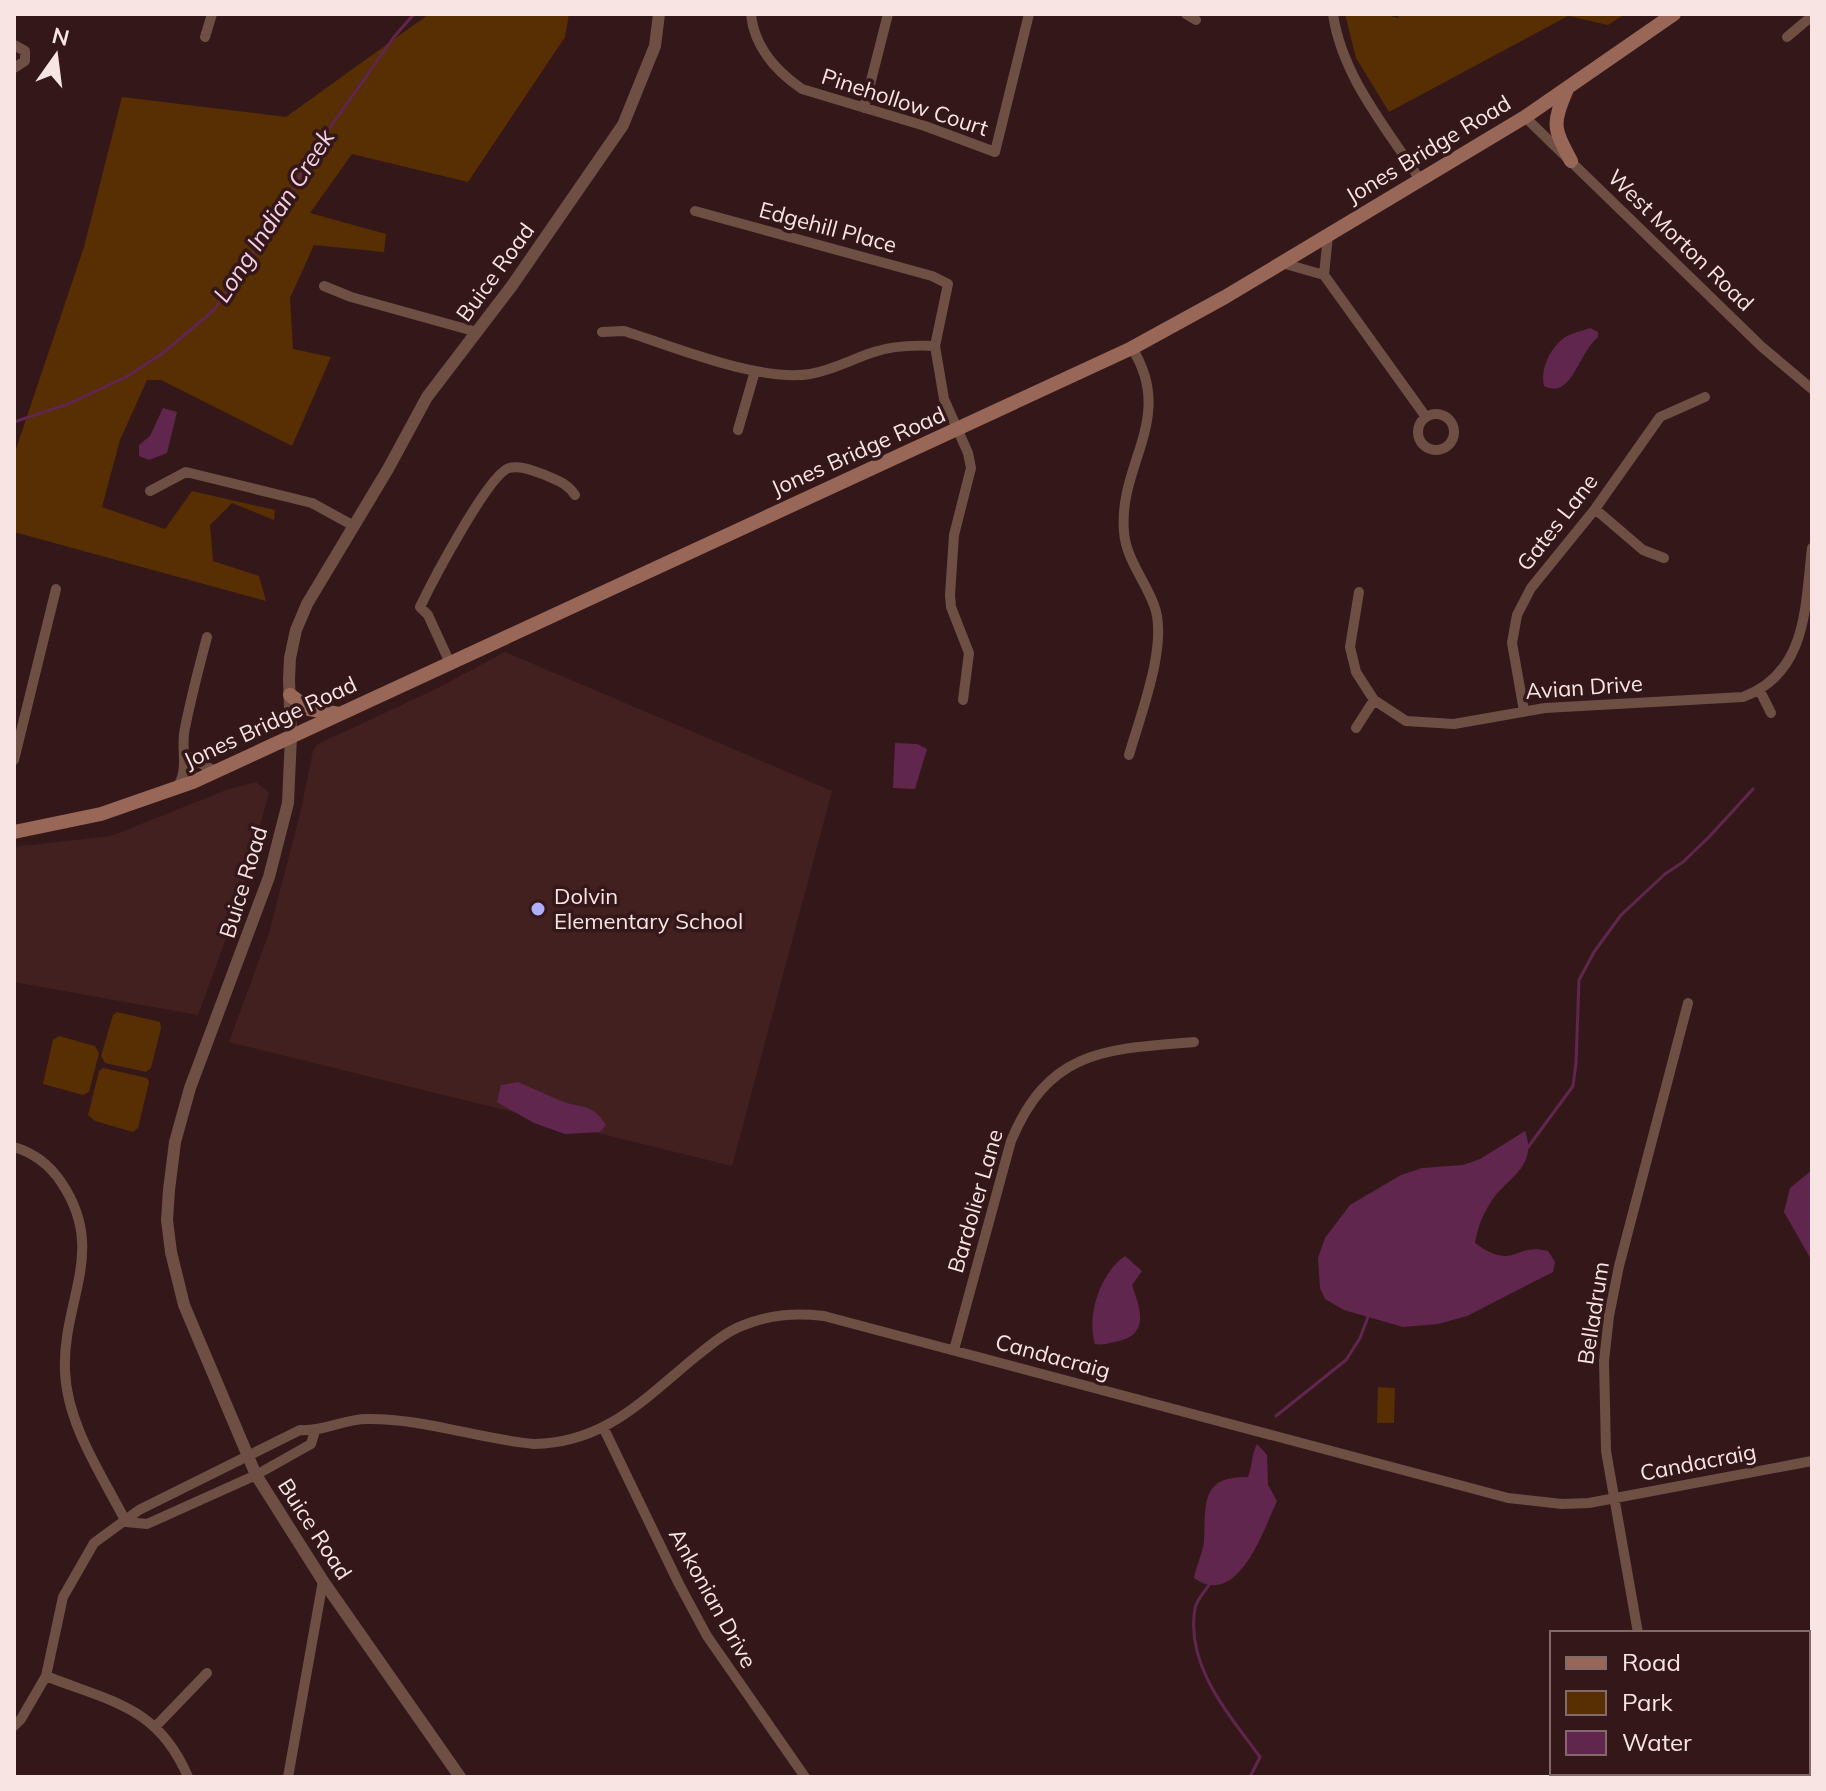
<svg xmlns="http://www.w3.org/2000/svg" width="1826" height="1791" viewBox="0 0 1826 1791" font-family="Mulish,sans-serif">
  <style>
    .built { fill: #422020 }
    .green { fill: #582e03 }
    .water { fill: #61264e }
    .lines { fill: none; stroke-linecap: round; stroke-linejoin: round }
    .stream { stroke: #61264e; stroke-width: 3 }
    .minor { stroke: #6d4f44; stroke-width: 10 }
    .tertiary { stroke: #6d4f44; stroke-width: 12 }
    .secondary { stroke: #986757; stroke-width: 14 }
    .poi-dot { fill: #afaefa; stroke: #341819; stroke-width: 3 }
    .labels { text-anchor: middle; stroke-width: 7; stroke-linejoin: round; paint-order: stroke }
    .street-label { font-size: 22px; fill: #f8e4e3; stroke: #341819 }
    .poi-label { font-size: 22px; fill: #f8e4e3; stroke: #341819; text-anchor: start }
    .water-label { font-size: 24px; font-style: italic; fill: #f6d0e7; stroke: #341819 }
  </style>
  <rect width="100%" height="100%" fill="#341819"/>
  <path class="built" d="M505 652 832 791 732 1166 229 1042 269 933 301 810 313 751 318 744 436 689Z
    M256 782 269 793 237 908 198 1015 14 982V847L111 836 226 790Z"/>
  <path class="green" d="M429 14H569L565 37 468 182 352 154 310 213 386 234 384 252 314 245 290 298 293 349 331 357 292 446 161 380H147L120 440 102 507 165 529 192 491 275 510 274 520 232 503 210 525 213 561 259 576 266 601 14 532V455L84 247 122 97 286 117Z
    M1345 14H1382L1398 18 1399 14H1625L1608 25 1568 16 1389 112 1356 58Z
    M117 1012 160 1022 161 1028 151 1068 146 1072 105 1063 101 1056 113 1015Z
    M59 1036 95 1046 99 1053 89 1092 83 1095 43 1084 53 1040Z
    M103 1068 147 1078 149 1082 138 1128 133 1132 95 1121 88 1115 99 1071Z
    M1378 1387 1395 1388 1394 1423H1377Z"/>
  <path class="water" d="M1590 328 1598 332V337C1578 353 1572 400 1544 386 1540 369 1550 348 1564 338 1571 333 1582 331 1590 328Z
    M163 408 177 412 167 453 149 460 139 456V445L150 436Z
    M895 743 917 744 927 749 915 789 893 788Z
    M518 1082C532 1088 547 1095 561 1101 583 1109 592 1103 606 1125L600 1132 565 1134 534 1123 497 1102 501 1085Z
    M1525 1131C1537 1165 1512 1175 1495 1196 1484 1211 1478 1225 1475 1243 1515 1272 1514 1242 1548 1251L1555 1262 1553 1272 1467 1316 1438 1324 1403 1327 1344 1310 1325 1299 1320 1288 1318 1258 1325 1238 1350 1205 1401 1175 1422 1168 1463 1165 1480 1159Z
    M1812 1170V1261L1784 1212 1790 1188Z
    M1125 1256 1142 1271 1132 1285C1141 1311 1150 1336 1114 1342 1107 1344 1102 1345 1095 1344 1086 1315 1101 1272 1125 1256Z
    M1257 1444 1267 1455 1268 1485 1277 1501C1263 1531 1238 1609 1194 1578 1196 1566 1203 1553 1204 1541 1206 1504 1200 1476 1248 1477 1253 1465 1251 1455 1257 1444Z"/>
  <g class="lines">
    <path class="stream" d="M14 422 68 404 126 377 163 353 214 310 260 243 326 133 394 37 414 14
      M1526 1150 1573 1086 1576 1063 1579 980 1594 952 1621 915 1665 874 1683 862 1709 837 1753 789
      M1276 1416 1346 1360 1360 1338 1368 1317
      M1211 1582C1206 1590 1197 1599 1195 1608 1185 1666 1229 1714 1260 1757L1250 1777"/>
    <path class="minor" d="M751 14C754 47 776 71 802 89L925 126 995 152 1029 14
      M1186 14 1196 20
      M1333 14C1342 77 1387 128 1420 180
      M205 37 212 14
      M1787 37 1812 16
      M14 45 25 51V61L14 68
      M864 108 888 14
      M1525 117 1762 347 1812 389
      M695 211 932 276 948 284 935 346 944 399 968 453 971 468 954 535 950 595 951 607 969 653 963 700
      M1282 263 1324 275 1328 235
      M1324 275 1426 417
      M324 286 351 297 477 332
      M602 332 624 331C675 347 758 382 810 374 833 370 852 359 874 352 894 345 915 345 935 346
      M1418 432a18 18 0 1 1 36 0a18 18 0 1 1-36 0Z
      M738 430 755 371
      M150 491 186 472 312 503 354 526
      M1595 509 1643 550 1664 558
      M1359 592 1350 647 1356 672 1374 700 1406 721 1454 724 1545 708 1743 697C1808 673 1805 605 1812 548
      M450 663 428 615 420 607C431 584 489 473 509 468 521 465 534 471 545 475 558 481 567 483 575 495
      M1760 691 1771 713
      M1524 711 1512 643 1517 615 1531 588 1595 509 1660 417 1705 397
      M1356 728 1374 700
      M185 755 215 771
      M1129 755C1140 716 1169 643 1154 605 1145 580 1126 559 1124 532 1118 463 1176 419 1132 348
      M14 760 56 589
      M177 788C190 768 180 750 185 728 191 698 199 667 207 637
      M14 1147C34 1153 49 1164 61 1182 108 1251 62 1300 65 1371 67 1425 102 1475 126 1522
      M954 1350 1011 1141C1049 1049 1106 1049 1194 1042
      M604 1429 679 1584 707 1636 805 1777
      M126 1522 147 1524 256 1475 311 1444 315 1431
      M1638 1633 1606 1451 1604 1361 1609 1316 1619 1266 1688 1003
      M46 1676C111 1702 158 1706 188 1777
      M14 1726 21 1719 46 1676 63 1597 94 1543 139 1510 300 1430C323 1432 344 1419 367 1419 423 1418 478 1439 534 1444 604 1443 642 1401 693 1359 709 1346 725 1332 744 1325 771 1314 796 1313 824 1316L1508 1498 1562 1504 1589 1503 1812 1461
      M156 1726 207 1673
      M1665 1773 1666 1777
      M288 1777 323 1581"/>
    <path class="tertiary" d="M460 1777 323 1581 256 1475 184 1305 171 1252 167 1220 169 1190 175 1142 190 1088 269 877 288 803 291 736 289 679 290 658 296 630 307 604 388 469 427 397 511 287 623 125 655 46 659 14"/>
    <path class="secondary" d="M1567 89C1552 125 1553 127 1571 161
      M290 695 309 709 340 714
      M14 832 101 814 193 782 1132 348 1225 297 1525 117 1674 14"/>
  </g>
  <circle class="poi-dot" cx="538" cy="909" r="8"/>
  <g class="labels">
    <g class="street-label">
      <text transform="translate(905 102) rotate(18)" y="8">Pinehollow Court</text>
      <text transform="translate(1428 149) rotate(-31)" y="8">Jones Bridge Road</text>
      <text transform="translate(828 227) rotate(15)" y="8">Edgehill Place</text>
      <text transform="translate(1681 240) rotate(44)" y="8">West Morton Road</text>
      <text transform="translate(495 272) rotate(-54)" y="8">Buice Road</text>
      <text transform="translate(858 451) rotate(-24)" y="8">Jones Bridge Road</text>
      <text transform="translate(1557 522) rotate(-52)" y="8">Gates Lane</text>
      <text transform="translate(1584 687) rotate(-4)" y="8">Avian Drive</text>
      <text transform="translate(270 722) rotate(-25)" y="8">Jones Bridge Road</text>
      <text transform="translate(243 882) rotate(-73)" y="8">Buice Road</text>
      <text transform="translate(975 1201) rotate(-74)" y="8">Bardolier Lane</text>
      <text transform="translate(1593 1313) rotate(-81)" y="8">Belladrum</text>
      <text transform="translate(1053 1356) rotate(15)" y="8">Candacraig</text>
      <text transform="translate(1698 1462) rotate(-11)" y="8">Candacraig</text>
      <text transform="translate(315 1529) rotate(57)" y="8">Buice Road</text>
      <text transform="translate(713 1598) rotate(61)" y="8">Ankonian Drive</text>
    </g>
    <g class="poi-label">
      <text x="554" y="904">Dolvin<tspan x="554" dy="25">Elementary School</tspan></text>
    </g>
    <g class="water-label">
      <text transform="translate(274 216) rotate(-57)" y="8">Long Indian Creek</text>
    </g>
  </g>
  <rect width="1826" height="1791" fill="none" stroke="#f8e4e3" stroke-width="32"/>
  <rect x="1550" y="1631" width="260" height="144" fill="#341819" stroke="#826a6a" stroke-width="2"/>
  <rect x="1566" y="1657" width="40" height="12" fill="#986757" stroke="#826a6a" stroke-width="2"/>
  <text x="1622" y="1671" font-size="24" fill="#f8e4e3">Road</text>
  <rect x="1566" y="1691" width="40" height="24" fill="#582e03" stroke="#826a6a" stroke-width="2"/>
  <text x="1622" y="1711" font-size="24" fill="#f8e4e3">Park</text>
  <rect x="1566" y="1731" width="40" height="24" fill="#61264e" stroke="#826a6a" stroke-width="2"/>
  <text x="1622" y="1751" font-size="24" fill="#f8e4e3">Water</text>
  <g transform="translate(56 56) rotate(14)" stroke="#341819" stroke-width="6" paint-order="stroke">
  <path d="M0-6L14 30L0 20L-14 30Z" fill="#f8e4e3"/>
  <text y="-12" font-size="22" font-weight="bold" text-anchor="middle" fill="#f8e4e3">N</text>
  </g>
</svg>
